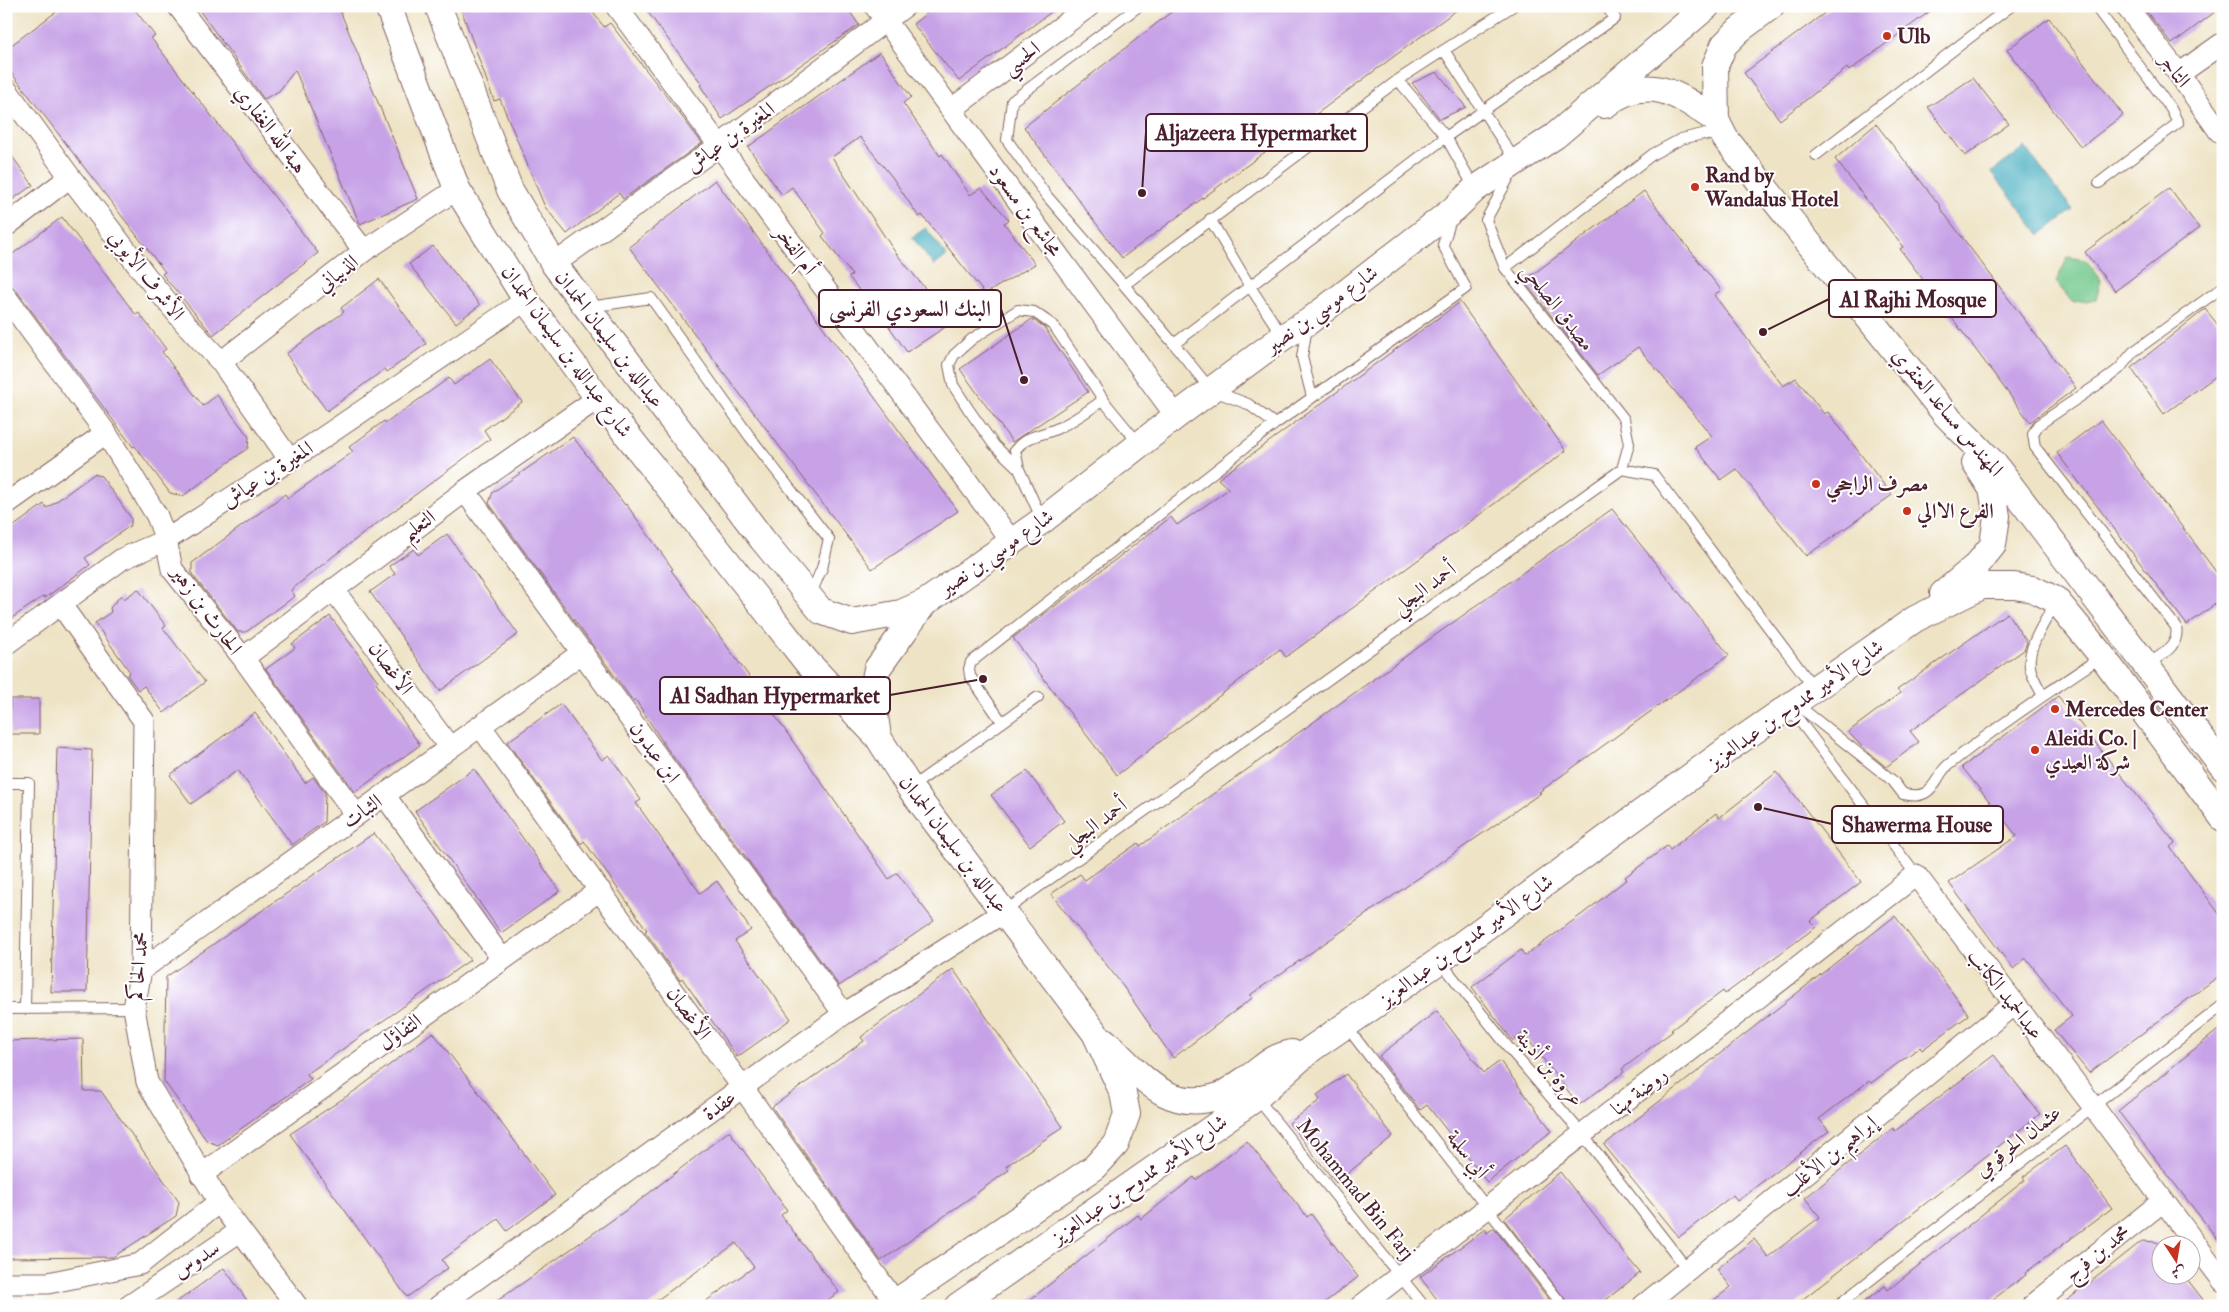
<svg xmlns="http://www.w3.org/2000/svg" width="2229" height="1312" viewBox="0 0 2229 1312" font-family="'IM FELL Double Pica',Amiri,serif">
  <style>
    .green { fill: #75c98d; stroke: #60745c }
    .water { fill: #3daabc; stroke: #446474 }
    .building { fill: #c7a2e7 }
    .lines { fill: none; stroke-linecap: round; stroke-linejoin: round }
    .service-casing { stroke: #836461; stroke-width: 12 }
    .minor-casing { stroke: #836461; stroke-width: 23 }
    .tertiary-casing { stroke: #836461; stroke-width: 28 }
    .service { stroke: #fff; stroke-width: 10 }
    .minor { stroke: #fff; stroke-width: 21 }
    .tertiary { stroke: #fff; stroke-width: 26 }
    .poi-dot { fill: #c8321e; stroke: #fff; stroke-width: 2 }
    .labels { text-anchor: middle; stroke-width: 4; stroke-linejoin: round; paint-order: stroke }
    .poi-label { font-size: 21px; font-weight: bold; fill: #4a1f2b; stroke: #fff; text-anchor: start }
    .street-label { font-size: 21px; fill: #4a1f2b; stroke: #fff }
    .leader { fill: none; stroke: #4a1f2b; stroke-width: 2 }
    .callout-dot { fill: #4a1f2b; stroke: #fff; stroke-width: 2 }
    .callout { fill: #fff; stroke: #4a1f2b; stroke-width: 2 }
    .callout-label { font-size: 22px; text-anchor: middle; font-weight: bold; fill: #4a1f2b }
  </style>
  <rect width="100%" height="100%" fill="#fff"/>
  <filter id="ink" filterUnits="userSpaceOnUse"><feTurbulence type="fractalNoise" baseFrequency=".02" numOctaves="2"/><feDisplacementMap in="SourceGraphic" scale="10" xChannelSelector="R" yChannelSelector="G"/><feConvolveMatrix kernelMatrix="1 2 1 2 8 2 1 2 1" color-interpolation-filters="sRGB"/></filter>
  <filter id="wash" filterUnits="userSpaceOnUse"><feTurbulence type="fractalNoise" baseFrequency=".0096" numOctaves="4" result="noise"/><feDisplacementMap in="SourceGraphic" scale="20" xChannelSelector="R" yChannelSelector="G"/><feGaussianBlur stdDeviation="1.12" result="paint"/><feColorMatrix in="noise" values="0 0 0 0 0 0 0 0 0 0 0 0 0 0 0 0 0 1.4 0 .05"/><feComposite in="paint" operator="in"/></filter>
  <g filter="url(#wash)">
    <rect width="100%" height="100%" fill="#eee3c5"/>
    <path class="green" d="M2068 257 2086 260 2101 280 2096 300 2072 302 2056 282Z"/>
    <path class="water" d="M2025 147 2073 210 2040 235 1992 172Z
      M926 228 947 256 934 266 912 237Z"/>
    <g id="blocks">
      <path class="building" d="M64 6H132L155 36 151 38 318 253 213 335 162 274 165 272 6 66V49Z
        M196 6H338L418 199 360 224 295 70 279 91 264 99Z
        M460 6H588L604 27 610 23 702 143 623 199 619 193 567 234 545 207 500 99 494 101Z
        M643 6H846L859 25 722 119 700 85 702 84Z
        M936 6H1059L959 81 913 24Z
        M1179 6H1462L1122 258 1024 127Z
        M1834 6H1937L1849 71 1847 68 1780 120 1744 73Z
        M2142 6H2223L2172 44Z
        M2049 18 2123 115 2081 147 2007 50Z
        M880 52 911 97 903 103 940 156 942 154 970 195 981 188 1009 220 1004 223 1035 264 985 294 922 215 919 217 892 177 860 137 832 157 895 252 953 322 907 352 879 312 877 313 849 277 852 275 822 236 825 233 792 187 782 195 748 147Z
        M1437 72 1466 107 1440 119 1412 83Z
        M1973 78 2009 124 1965 156 1928 107Z
        M1876 124 1941 207 1940 208 2076 388 2030 422 1900 249 1903 247 1835 159Z
        M6 148 33 185 6 204Z
        M715 180 958 511 872 569 629 247Z
        M2169 188 2199 228 2115 291 2085 252Z
        M1644 191 1721 290 1714 295 1783 386 1796 378 1824 414 1828 412 1892 495 1806 556 1737 469 1721 480 1695 447 1712 436 1638 347 1598 375 1524 281Z
        M62 217 136 315 139 313 166 349 162 352 203 406 217 395 249 437 248 448 183 496 170 493 135 446 133 447 16 290 6 281V259Z
        M433 246 480 305 456 323 409 264Z
        M379 279 426 344 387 372 385 369 327 411 286 354 344 312 341 308Z
        M1460 302 1566 451 1286 657 1280 649 1117 775 1013 638 1171 517 1177 525 1229 489 1218 479Z
        M2205 309 2223 331V371L2164 414 2131 368Z
        M1032 319 1044 327 1088 392 1012 442 960 369Z
        M490 359 522 402 484 430 490 439 336 554 291 590 295 596 246 632H238L192 574V563L285 494 288 498 353 452 349 447 384 421 386 423 449 378 454 385Z
        M2101 420 2223 581V598L2187 625 2057 453Z
        M573 437 625 505 626 504 673 569 671 570 773 709 771 710 889 879 897 873 934 921 839 986 664 744 635 699 633 701 489 503 493 492Z
        M94 474 101 476 117 498 131 518V525L85 558 90 565 45 598 44 596 6 622V532L44 504 47 508Z
        M1612 509 1729 655 1539 792 1541 793 1250 995 1252 998 1173 1058 1120 982 1051 894 1080 874 1085 880 1138 843 1140 846Z
        M447 534 518 634 440 691 370 592 395 574 389 566 414 549 418 555Z
        M138 589 166 626 163 628 205 682 164 713 144 686 138 690 127 675 130 672 95 623 111 612 110 608 121 595 124 599Z
        M2007 613 2027 642 2024 650 1910 731 1919 742 1886 767 1863 748 1848 732 1900 693 1897 690Z
        M330 616 378 681 376 683 420 745 355 792 266 669 295 648 292 644Z
        M2058 696 2175 843 2170 847 2223 919V973L2089 1073 2054 1030 2072 1016 2026 958 2013 969 1949 883 2017 836 1962 767Z
        M10 699H39V734H10Z
        M561 704 602 760 609 755 641 800 636 803 700 893 717 881 751 930 735 941 791 1019 737 1057 682 978 680 980 662 955 645 931 647 930 584 841 581 844 507 742Z
        M255 713 305 783 313 777 325 793 324 822 292 845 238 770 191 804 170 775Z
        M57 748 92 750 87 992H51Z
        M474 769 560 891 501 933 415 811Z
        M1027 771 1064 821 1030 846 991 795Z
        M1777 772 1861 882 1810 921 1816 927 1725 994 1723 991 1671 1030 1673 1031 1622 1069 1624 1072 1579 1105 1523 1033 1513 1041 1472 987 1521 950 1525 956 1585 912 1627 879 1625 877 1667 846 1670 850 1716 813 1719 818Z
        M374 833 470 960 307 1074 311 1079 218 1145 207 1141 164 1081 166 977Z
        M1895 916 1969 1015 1922 1050 1920 1047 1871 1083 1869 1081 1819 1119 1829 1131 1737 1201 1733 1195 1679 1237 1604 1145Z
        M953 969 1063 1127 1006 1166 1009 1170 881 1261 772 1107 864 1041 861 1037Z
        M1437 1011 1484 1073 1500 1061 1552 1131 1487 1182 1427 1105 1420 1110 1379 1056Z
        M2223 1026V1246L2118 1111Z
        M433 1032 555 1195 507 1231 498 1219 442 1260 448 1268 407 1297 290 1134 359 1088Z
        M83 1039 84 1091H101L179 1202 176 1216 113 1257 6 1258V1041Z
        M1994 1055 2040 1114 1794 1306H1706L1731 1287 1717 1269 1754 1239 1768 1257 1820 1217 1805 1198 1893 1128 1895 1131Z
        M1346 1074 1393 1136 1336 1183 1289 1123 1320 1100 1317 1095Z
        M729 1131 787 1210 781 1215 839 1292 819 1306H699L754 1267 736 1243 649 1306H490L635 1204Z
        M1247 1141 1307 1217 1311 1214 1358 1277 1320 1306H1022L1138 1215 1141 1219 1194 1177 1196 1180Z
        M2065 1146 2112 1208 2025 1273 2026 1275 1984 1306H1859L1885 1286 1888 1290 2025 1180 2023 1177Z
        M1560 1172 1640 1273 1598 1306H1570L1504 1219Z
        M1494 1228 1554 1306H1442L1420 1277 1485 1229 1487 1233Z
        M2142 1241 2157 1242 2162 1247V1274H2183L2208 1306H2060Z
        M224 1268 251 1306H171Z"/>
    </g>
  </g>
  <g filter="url(#ink)">
    <use href="#blocks" fill-opacity="0" stroke="#836461" stroke-width="1"/>
    <g class="lines">
      <g class="service-casing">
        <path id="service" d="M2095 6 2171 109 2178 123 2099 183
          M1444 50 1513 6
          M1398 80 1446 137 1174 344 1124 285Z
          M1398 80 1444 50 1516 162
          M1816 155 2011 6
          M1510 175 1486 220 1505 268 1624 419 1629 444 1622 469
          M1475 189 1446 137 1615 18 1606 6
          M1210 219 1249 285 1283 337
          M1505 268 1653 154 1681 139 1703 134 1723 137
          M1124 285 1046 195 1007 140 1012 101 1139 6
          M589 307 651 298 750 437 829 539 822 568 810 596
          M1307 327 1302 357 1312 397
          M1174 344 1211 390 1248 404 1275 424
          M1019 469 994 445 969 410 953 385 949 365 954 355 972 339 1018 310 1034 312 1054 326 1107 405 1139 444
          M1042 520 1019 469 1015 450C1027 435 1040 436 1056 429 1074 421 1088 411 1103 400
          M2146 665C2161 655 2180 647 2176 627L2035 447 2033 434 2038 425 2106 379 2119 369 2133 352 2223 287
          M2043 696C2039 688 2034 680 2031 671 2024 650 2046 621 2055 603
          M1795 703 1893 781 1903 794C1911 795 1918 797 1925 793 1936 787 1938 774 1947 766 1996 727 2049 692 2101 657
          M1790 708 1916 875
          M1002 722 970 676 969 669 971 662 1275 424 1466 288 1443 245 1451 219
          M6 783H29L25 1009
          M910 788 1038 697
          M1005 911 1622 469 1654 475 1814 688
          M1440 961 1508 1047 1583 1135 1688 1270
          M6 1009 134 1008
          M1346 1026 1563 1306
          M1257 1098 1424 1306
          M1837 1306 2223 1005"/>
      </g>
      <g class="minor-casing">
        <path id="minor" d="M178 6 364 251
          M616 6 1012 542
          M875 6 1176 416
          M2126 6 2179 74 2219 131 2223 133
          M2179 74 2223 43
          M6 89 70 177 146 276 184 322 221 362 290 460
          M952 109 1089 6
          M6 226 70 177
          M554 264 720 145 905 6
          M6 297 106 433 157 516 166 540 172 569 243 658 356 815
          M221 362 364 251 457 189
          M465 491 844 1014
          M6 504 106 433
          M333 589 450 748
          M61 605 144 721 141 970 134 1008 147 1082 219 1202 297 1306
          M6 644 122 559 166 540 290 460 526 300
          M243 658 465 491 598 398
          M481 727 743 1088 895 1302
          M385 796 502 959
          M141 970 583 652
          M201 1175 600 890
          M6 1283H48L140 1264 219 1202
          M129 1306 240 1231
          M439 1306 844 1014 1004 912
          M1361 1306 1916 875 2093 1106 2223 1281
          M1643 1306 2014 1004
          M2032 1306 2163 1201"/>
      </g>
      <g class="tertiary-casing">
        <path id="tertiary" d="M388 6 457 189 526 300 598 398 806 661 878 737 910 788 1095 1033 1123 1093 1127 1114 1116 1144 1095 1167 890 1306
          M438 6 510 190 554 264 762 539 821 611 852 622 901 613 926 602 1043 520 1176 416 1283 337 1308 322 1454 209 1475 189 1555 136 1707 6
          M1771 6 1739 30 1724 45 1715 66 1716 120 1725 138 1946 415 1994 464 2223 767
          M1605 105C1647 72 1678 94 1716 120
          M1943 594 1977 565 1993 545 1997 516 1992 489 1975 463
          M878 737 872 695 877 669 925 602
          M1103 1040C1138 1070 1163 1113 1216 1097 1226 1094 1237 1085 1246 1079 1265 1068 1268 1058 1292 1053
          M958 1306 1257 1097 1311 1049 1439 961 1735 744 1915 619 1982 586H2014L2033 589 2056 600 2102 656 2223 818"/>
      </g>
      <use href="#service" class="service"/>
      <use href="#minor" class="minor"/>
      <use href="#tertiary" class="tertiary"/>
    </g>
  </g>
  <g class="poi-dot">
    <circle cx="1887" cy="36" r="5"/>
    <circle cx="1695" cy="187" r="5"/>
    <circle cx="1816" cy="484" r="5"/>
    <circle cx="1907" cy="511" r="5"/>
    <circle cx="2055" cy="709" r="5"/>
    <circle cx="2035" cy="750" r="5"/>
  </g>
  <g class="labels">
    <g class="poi-label">
      <text x="1897" y="43">Ulb</text>
      <text x="1705" y="182">Rand by<tspan x="1705" dy="24">Wandalus Hotel</tspan></text>
      <text x="1826" y="491">مصرف الراجحي</text>
      <text x="1917" y="518">الفرع الاالي</text>
      <text x="2065" y="716">Mercedes Center</text>
      <text x="2045" y="745">Aleidi Co. |<tspan x="2045" dy="24">شركة العيدي</tspan></text>
    </g>
    <g class="street-label">
      <text transform="translate(1021 58) rotate(-37)" y="7">الحسي</text>
      <text transform="translate(2175 70) rotate(53)" y="7">التاجر</text>
      <text transform="translate(271 129) rotate(53)" y="7">هبة الله الغفاري</text>
      <text transform="translate(730 137) rotate(-36)" y="7">المغيرة بن عياش</text>
      <text transform="translate(1026 210) rotate(54)" y="7">مجاشع بن مسعود</text>
      <text transform="translate(796 250) rotate(54)" y="7">أم الفخر</text>
      <text transform="translate(337 273) rotate(-38)" y="7">الذبياني</text>
      <text transform="translate(147 275) rotate(52)" y="7">الأشرف الأيوبي</text>
      <text transform="translate(1558 307) rotate(52)" y="7">مصدق الصلحي</text>
      <text transform="translate(1321 309) rotate(-36)" y="7">شارع موسي بن نصير</text>
      <text transform="translate(610 339) rotate(53)" y="7">عبدالله بن سليمان الحمدان</text>
      <text transform="translate(567 351) rotate(54)" y="7">شارع عبدالله بن سليمان الحمدان</text>
      <text transform="translate(1948 412) rotate(50)" y="7">المهندس مساعد العنقري</text>
      <text transform="translate(267 474) rotate(-33)" y="7">المغيرة بن عياش</text>
      <text transform="translate(418 525) rotate(-36)" y="7">التعليم</text>
      <text transform="translate(996 552) rotate(-35)" y="7">شارع موسي بن نصير</text>
      <text transform="translate(1424 588) rotate(-36)" y="7">أحمد البجلي</text>
      <text transform="translate(207 610) rotate(54)" y="7">الحارث بن زهير</text>
      <text transform="translate(391 668) rotate(54)" y="7">الأغصان</text>
      <text transform="translate(1795 704) rotate(-35)" y="7">شارع الأمير ممدوح بن عبدالعزيز</text>
      <text transform="translate(655 752) rotate(54)" y="7">ابن عبدون</text>
      <text transform="translate(362 811) rotate(-35)" y="7">الثبات</text>
      <text transform="translate(1095 824) rotate(-36)" y="7">أحمد البجلي</text>
      <text transform="translate(954 844) rotate(53)" y="7">عبدالله بن سليمان الحمدان</text>
      <text transform="translate(1466 940) rotate(-36)" y="7">شارع الأمير ممدوح بن عبدالعزيز</text>
      <text transform="translate(138 966) rotate(-85)" y="7">محمد الحاكم</text>
      <text transform="translate(2006 994) rotate(52)" y="7">عبدالحميد الكاتب</text>
      <text transform="translate(689 1013) rotate(54)" y="7">الأغصان</text>
      <text transform="translate(400 1032) rotate(-36)" y="7">التفاؤل</text>
      <text transform="translate(1550 1068) rotate(50)" y="7">عروة بن أذينة</text>
      <text transform="translate(1639 1091) rotate(-38)" y="7">روضة مهنا</text>
      <text transform="translate(719 1105) rotate(-36)" y="7">عقدة</text>
      <text transform="translate(2018 1141) rotate(-38)" y="7">عثمان الحرقومي</text>
      <text transform="translate(1468 1154) rotate(52)" y="7">أبي سلمة</text>
      <text transform="translate(1829 1156) rotate(-39)" y="7">إبراهيم بن الأغلب</text>
      <text transform="translate(1139 1179) rotate(-35)" y="7">شارع الأمير ممدوح بن عبدالعزيز</text>
      <text transform="translate(1356 1189) rotate(51)" y="7">Mohammad Bin Farj</text>
      <text transform="translate(2097 1253) rotate(-39)" y="7">محمد بن فرج</text>
      <text transform="translate(196 1259) rotate(-33)" y="7">سدوس</text>
    </g>
  </g>
  <path class="leader" d="M1142 193L1146 132M1763 332L1829 299M1024 380L1001 309M983 679L890 695M1758 807L1832 824"/>
  <g class="callout-dot">
    <circle cx="1142" cy="193" r="5"/>
    <circle cx="1763" cy="332" r="5"/>
    <circle cx="1024" cy="380" r="5"/>
    <circle cx="983" cy="679" r="5"/>
    <circle cx="1758" cy="807" r="5"/>
  </g>
  <g class="callout">
    <rect x="1146" y="114" width="221" height="37" rx="5"/>
    <rect x="1829" y="280" width="167" height="37" rx="5"/>
    <rect x="819" y="290" width="182" height="37" rx="5"/>
    <rect x="660" y="677" width="230" height="37" rx="5"/>
    <rect x="1832" y="806" width="171" height="37" rx="5"/>
  </g>
  <g class="callout-label">
    <text x="1256" y="140">Aljazeera Hypermarket</text>
    <text x="1913" y="307">Al Rajhi Mosque</text>
    <text x="910" y="316">البنك السعودي الفرنسي</text>
    <text x="775" y="703">Al Sadhan Hypermarket</text>
    <text x="1917" y="832">Shawerma House</text>
  </g>
  <rect width="2229" height="1312" fill="none" stroke="#fff" stroke-width="25"/>
  <g transform="translate(2176 1260) rotate(168)"><circle r="24" fill="#ffffff" stroke="#b7a5aa"/>
  <path d="M0-4L9 19L0 12L-9 19Z" fill="#c8321e"/>
  <text y="-8" font-size="14" font-weight="bold" text-anchor="middle" fill="#4a1f2b">ش</text>
  </g>
</svg>
